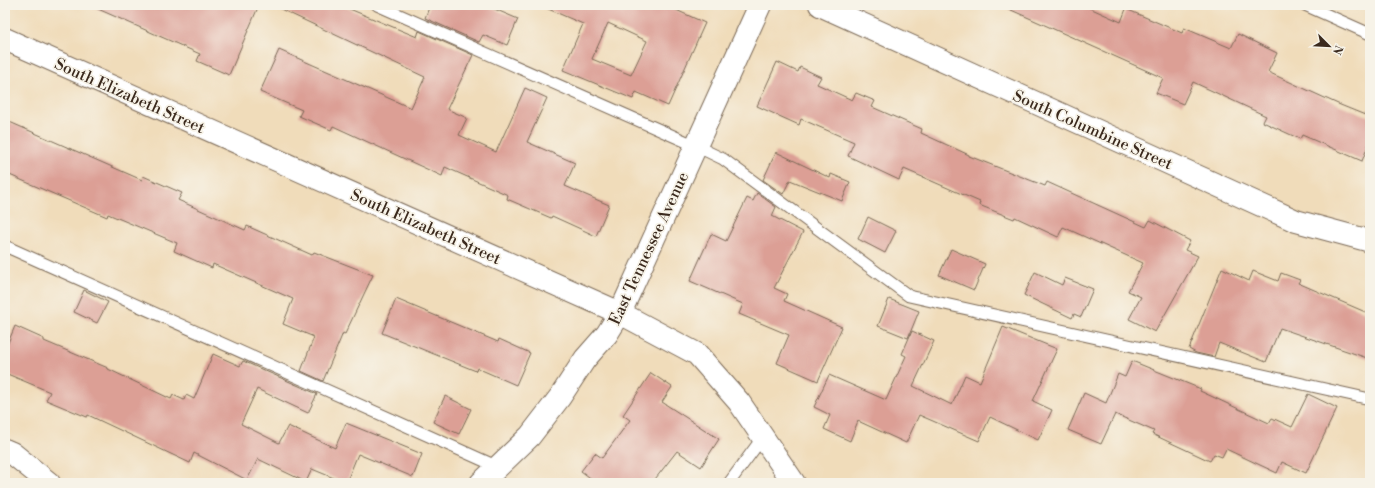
<svg xmlns="http://www.w3.org/2000/svg" width="1375" height="488" viewBox="0 0 1375 488" font-family="'Libre Bodoni',serif">
  <style>
    .building { fill: #dc9f95; fill-rule: evenodd }
    .lines { fill: none; stroke-linecap: round; stroke-linejoin: round }
    .service-casing { stroke: #7a6855; stroke-width: 13 }
    .minor-casing { stroke: #7a6855; stroke-width: 24 }
    .service { stroke: #fff; stroke-width: 11 }
    .minor { stroke: #fff; stroke-width: 22 }
    .labels { text-anchor: middle; stroke-width: 3.5; stroke-linejoin: round; paint-order: stroke }
    .street-label { font-size: 16px; fill: #3b2a1e; stroke: #f7f3e8 }
  </style>
  <rect width="100%" height="100%" fill="#f7f3e8"/>
  <filter id="ink" filterUnits="userSpaceOnUse"><feTurbulence type="fractalNoise" baseFrequency=".025" numOctaves="2"/><feDisplacementMap in="SourceGraphic" scale="8" xChannelSelector="R" yChannelSelector="G"/><feConvolveMatrix kernelMatrix="1 2 1 2 8 2 1 2 1" color-interpolation-filters="sRGB"/></filter>
  <filter id="wash" filterUnits="userSpaceOnUse"><feTurbulence type="fractalNoise" baseFrequency=".012" numOctaves="4" result="noise"/><feDisplacementMap in="SourceGraphic" scale="16" xChannelSelector="R" yChannelSelector="G"/><feGaussianBlur stdDeviation="0.9" result="paint"/><feColorMatrix in="noise" values="0 0 0 0 0 0 0 0 0 0 0 0 0 0 0 0 0 1.4 0 .05"/><feComposite in="paint" operator="in"/></filter>
  <g filter="url(#wash)">
    <rect width="100%" height="100%" fill="#f0dcba"/>
    <g id="blocks">
      <path class="building" d="M89 5H259L229 75 197 61 200 54Z
        M272 5H340L417 37 419 31 473 55 447 109 467 118 459 135 496 152 525 88 547 98 527 142 575 163 565 186 609 205 596 236 552 216 551 218 507 199 508 195 445 167 442 176 333 126 331 130 299 116 302 110 260 92 279 50 411 108 425 77Z
        M430 5H485L518 19 507 45 483 35 479 42 425 18Z
        M539 5H665L705 23 668 106 636 92 633 99 563 70 583 24ZM608 23 647 41 631 75 592 59Z
        M1000 5H1083L1121 22 1126 9 1182 33 1184 28 1231 48 1238 34 1277 53 1268 72 1338 104 1370 117V141L1362 161 1302 135 1300 139 1263 122 1266 116 1193 82 1183 104 1156 93 1163 78Z
        M777 62 798 72 800 67 821 77 817 84 852 100 856 93 875 101 872 107 922 129 921 133 969 155V156L1045 186 1047 182 1146 227 1150 220 1190 241 1185 250 1198 256 1155 332 1129 319 1141 297 1128 291 1143 263 1063 227 1058 237 1015 217 1014 219 979 205 980 202 904 169 899 180 848 156 854 142 801 119 799 125 757 106Z
        M5 120 142 180 143 176 182 193 178 200 245 230 247 226 312 255 314 252 373 275 345 334 343 333 323 381 301 371 314 337 283 324 293 299 213 264 212 268 174 251 177 243 108 214 107 217 5 173Z
        M776 152 830 178 831 174 850 182 842 201 790 180 783 194 763 180Z
        M757 193 776 207 772 216 803 232 774 288 787 294 784 301 842 327 818 381 777 363 789 335 739 314 743 304 690 281 711 234 726 241 747 198 753 201Z
        M868 217 896 231 885 253 858 239Z
        M951 249 985 264 974 290 939 275Z
        M1222 268 1249 281 1253 271 1278 281 1281 273 1300 280 1298 283 1370 314V359L1280 328 1266 362 1219 343 1214 357 1196 353 1189 349Z
        M1035 272 1062 285 1065 278 1093 289 1081 317 1074 314 1072 318 1024 295Z
        M84 290 108 302 97 323 74 312Z
        M396 299 498 342 499 339 530 353 516 385 477 368 476 371 382 333Z
        M889 299 919 311 908 338 878 326Z
        M15 326 44 339V341L108 368V369L171 399 173 395 184 400 186 395 194 399 213 354 240 366 243 361 317 394 308 413 257 389 241 424 279 443 288 426 335 448 346 423 422 454 413 477 358 454 346 483 312 469 306 482 258 459 247 480 194 453 190 463 88 415 87 417 46 400 50 392 5 373V350Z
        M1003 327 1057 349 1033 401 1052 410 1038 440 990 417 979 441 919 415 906 443 858 421 850 441 824 429 830 415 814 407 829 375 886 400 906 356 902 354 912 331 934 341 913 386 952 405 965 375 980 382Z
        M1132 361 1201 389 1200 391 1269 423 1272 418 1292 427 1308 394 1337 408 1306 473 1282 462 1277 473 1226 449 1222 457 1214 454 1210 461 1152 434 1154 431 1115 414 1101 444 1068 430 1084 393 1106 403 1118 374 1125 377Z
        M651 373 672 387 662 402 719 439 701 467 677 451 652 483H597L581 471 595 453 602 458 630 420 623 415Z
        M445 396 471 409 459 434 433 422Z"/>
    </g>
  </g>
  <g filter="url(#ink)">
    <use href="#blocks" fill-opacity="0" stroke="#7a6855" stroke-width="1"/>
    <g class="lines">
      <g class="service-casing">
        <path id="service" d="M377 5 696 146 723 159 909 296 1370 399
          M1305 5 1370 34
          M5 246 498 467
          M729 483 763 437"/>
      </g>
      <g class="minor-casing">
        <path id="minor" d="M820 5 1296 221 1370 241
          M5 39 620 313 697 354 739 402 794 483
          M5 450 12 453 49 483
          M481 483 530 436 560 397 585 359 607 334 620 313 760 5"/>
      </g>
      <use href="#service" class="service"/>
      <use href="#minor" class="minor"/>
    </g>
  </g>
  <g class="labels">
    <g class="street-label">
      <text transform="translate(130 95) rotate(24)" y="6">South Elizabeth Street</text>
      <text transform="translate(1093 129) rotate(24)" y="6">South Columbine Street</text>
      <text transform="translate(426 226) rotate(24)" y="6">South Elizabeth Street</text>
      <text transform="translate(648 248) rotate(-65)" y="6">East Tennessee Avenue</text>
    </g>
  </g>
  <rect width="1375" height="488" fill="none" stroke="#f7f3e8" stroke-width="20"/>
  <g transform="translate(1329 46) rotate(114)" stroke="#f7f3e8" stroke-width="3" paint-order="stroke">
  <path d="M0-3L7 15L0 10L-7 15Z" fill="#3b2a1e"/>
  <text y="-6" font-size="11" font-weight="bold" text-anchor="middle" fill="#3b2a1e">N</text>
  </g>
</svg>
